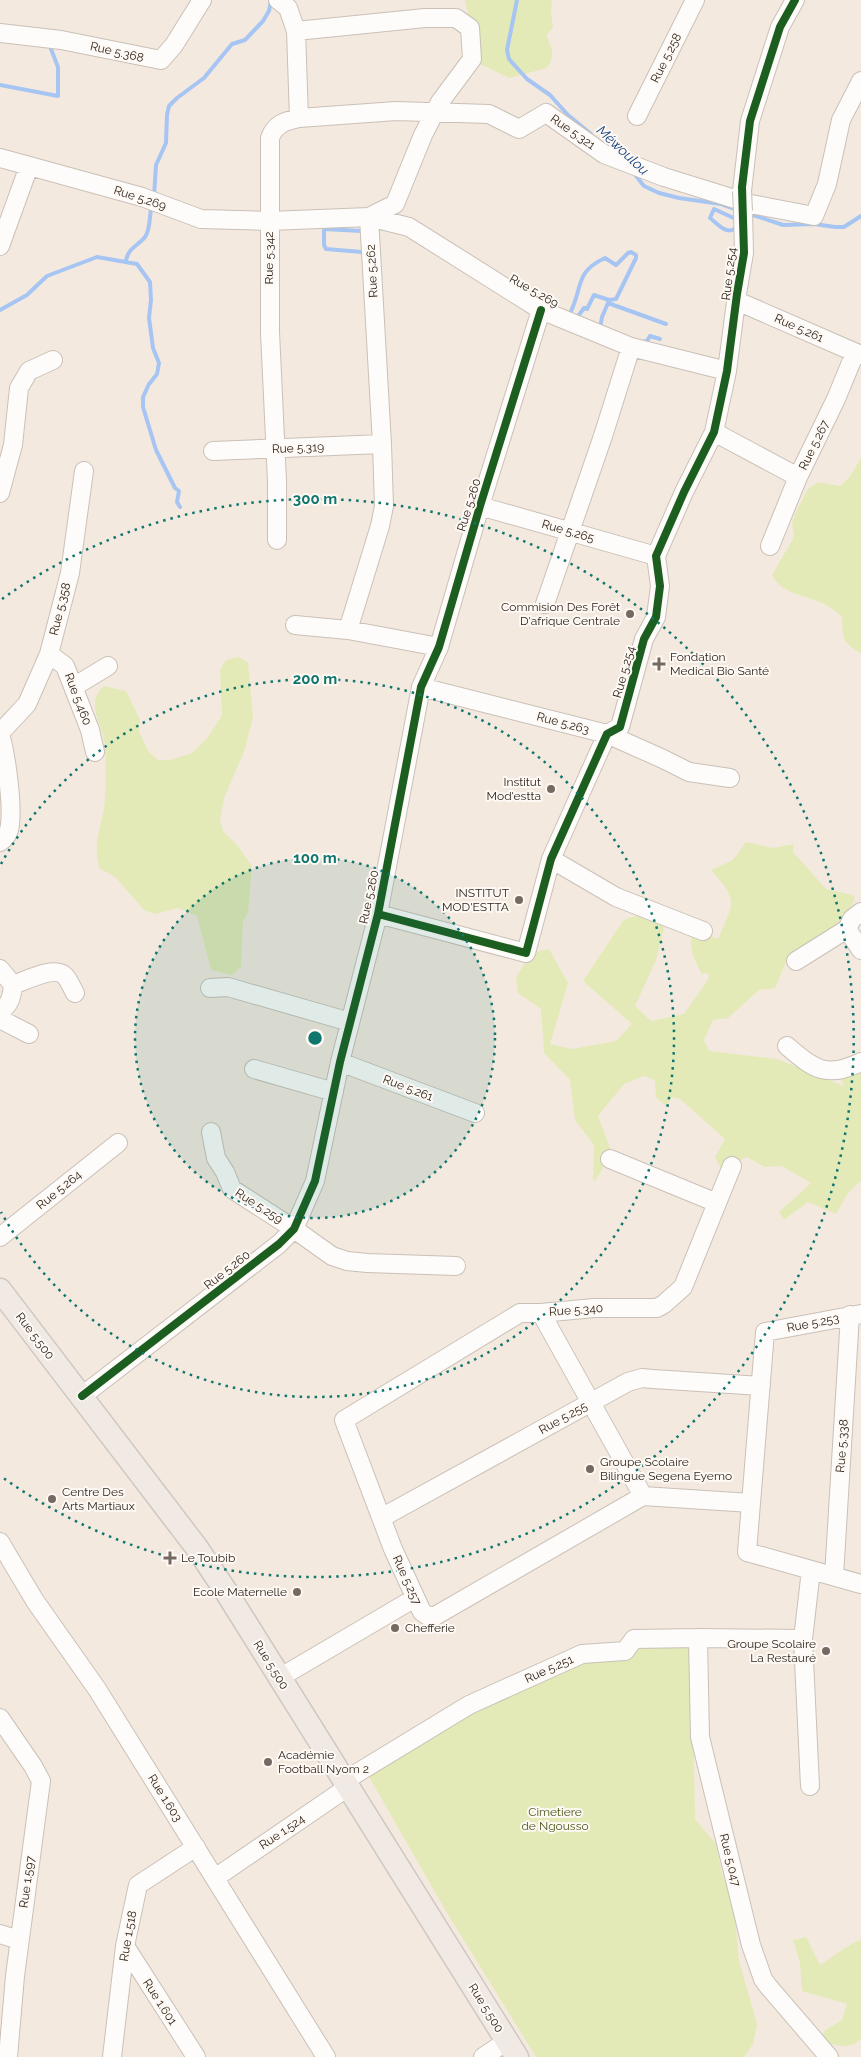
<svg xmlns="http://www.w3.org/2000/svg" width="861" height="2057" viewBox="0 0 861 2057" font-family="Raleway,sans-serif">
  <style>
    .green { fill: #e3eab7 }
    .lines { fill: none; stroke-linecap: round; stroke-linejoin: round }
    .stream { stroke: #a6c5f3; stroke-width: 4 }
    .minor-casing { stroke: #cac0b7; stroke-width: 20 }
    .major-casing { stroke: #cec7c2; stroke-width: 25 }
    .minor { stroke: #fdfcfa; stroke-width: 18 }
    .major { stroke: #f1eae4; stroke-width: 22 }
    .minor-bridge-casing { stroke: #cac0b7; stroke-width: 20; stroke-linecap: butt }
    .minor-bridge { stroke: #fdfcfa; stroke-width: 18 }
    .cycleway-casing { stroke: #fef9f4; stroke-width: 11 }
    .cycleway { stroke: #1b5e20; stroke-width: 8 }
    .ring { fill: none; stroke: #0f766e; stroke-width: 2.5; stroke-dasharray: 2.5 5 }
    .poi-dot { fill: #756a61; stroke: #fef9f4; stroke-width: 2 }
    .labels { text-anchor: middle; stroke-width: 4; stroke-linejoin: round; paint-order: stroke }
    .street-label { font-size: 12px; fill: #30261d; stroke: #fef9f4 }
    .poi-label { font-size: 12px; fill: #30261d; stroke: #fef9f4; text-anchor: start }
    .park-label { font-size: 12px; fill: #4b5719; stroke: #fef9f4 }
    .water-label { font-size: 14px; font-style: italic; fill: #164482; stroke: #fef9f4 }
    .centre { fill: #0f766e; stroke: #fef9f4; stroke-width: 2.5 }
    .ring-label { font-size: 15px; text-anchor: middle; font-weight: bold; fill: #0f766e; stroke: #fef9f4; stroke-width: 4; stroke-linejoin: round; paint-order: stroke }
  </style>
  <rect width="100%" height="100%" fill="#f4e9df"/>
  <path class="green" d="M465 0H552L551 10 553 27 546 36C553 49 555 56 547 68L509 78 478 63Z
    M861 458V653C841 642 843 638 842 617 837 612 832 608 826 605 807 594 782 596 772 575L794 537 792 522 796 512 808 489 818 482 840 486 849 478Z
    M238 657 248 662 253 717 245 749 224 798 220 820 223 831 238 846 252 866 248 912 243 922 241 967 232 975 211 970 197 916 178 908 155 914 144 910 115 877 99 868C98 861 96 852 97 845 98 830 104 815 105 800 106 782 106 764 105 746 103 723 84 705 104 686L126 691 140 720 139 732 149 752 158 760H170L192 753 208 737 222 715 220 670 226 660Z
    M746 842 773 848 794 844 793 852 826 889 853 895 855 898 846 921 786 962 775 988 759 990 728 1018 713 1020 704 1040 709 1051 777 1059 844 1086 841 1080 861 1070V1180L848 1193 836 1214 808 1202 784 1220 779 1212 811 1183 782 1166 765 1167 747 1157 721 1169 715 1157 725 1139 680 1099 672 1097 666 1106 656 1097 655 1080 644 1076 624 1084 598 1116 612 1153 595 1181 593 1180 594 1145 575 1120 570 1080 544 1053 541 1009 518 993 516 977 532 953 549 949 568 983 550 1044 572 1049 616 1041 632 1024 583 981 623 921C638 912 646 917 662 923L664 928 656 960 635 1006 651 1021 684 1014 709 978 708 973 702 974C695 961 687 947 693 932L698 931 718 939C734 901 739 902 711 870L733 860Z
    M692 1643 695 1819 716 1844 722 1874 734 1906 739 1961 757 2024 753 2044 744 2057H536L447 1913 368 1775 461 1706 579 1656Z
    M806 1937 820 1965C833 1957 846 1945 861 1940V2039C849 2050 839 2046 826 2042L823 2037 824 2031 842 2020 847 2004 802 1991 800 1963 793 1940Z"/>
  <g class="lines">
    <path class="stream" d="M517 0 507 50 509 59 527 79 550 95 568 115 591 134
      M0 85 58 96V67L49 44
      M633 172 644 186 659 193 679 198 721 204 738 210
      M154 196 156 165 166 143 167 115 169 106 177 98 204 78 232 44 245 40 263 21 269 11 271 1
      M714 209 738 220V226C728 237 719 225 710 218Z
      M747 213 783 225 814 224 835 227H844L861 216
      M324 229 362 231 365 233 366 251 362 252 326 249 324 245Z
      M631 252 636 255V258L616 299 609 300 594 295 587 309 584 308 576 319 569 315C584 288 573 273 605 258L616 265 628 253Z
      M126 262C127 248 138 246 145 237 151 229 149 214 152 205
      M28 294 47 276 97 257 137 264 150 282 151 300 149 318 153 348 159 363 157 374 150 383
      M0 310 27 295
      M600 329 602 317 608 303 666 324
      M642 342 647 341 650 336 660 339
      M149 384 143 397V407L156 450 175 488 179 491 177 502 180 507"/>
    <g class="minor-casing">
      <path id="minor" d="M296 31 425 18H456L470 28 472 59 440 102 423 135 395 204 369 217 382 444 384 506 380 526 348 630 439 647
        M0 33 61 40 161 60 174 45 202 0
        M637 116 695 0
        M299 118 396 111 489 114 519 129 546 113 604 154 664 177 751 204 814 216 827 184 841 120 861 81
        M0 158 142 197 201 219 269 221 369 217 409 227 541 310 631 347 727 371
        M742 191 750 121 780 27 795 0
        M0 246 29 166
        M737 301 861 355
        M714 432 798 477 836 399 855 353
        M213 451 382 444
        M0 493 13 445 19 388 29 371 53 360
        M480 506 656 556
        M277 540V481L270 332V138C275 124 285 121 299 118L296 31 288 8 278 0
        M770 546 798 477
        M545 604 603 436 631 347
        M295 625 348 630
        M49 654 65 666 90 730 95 752
        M75 686 108 666
        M421 687 607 734 663 759 689 772 730 778
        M0 733 27 704 49 654 70 573 84 471
        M0 734C6 754 14 810 9 830 8 835 4 839 0 842
        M551 859 616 897 703 931
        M378 914 526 953 551 859 607 734 620 727 644 639 656 617 660 586 656 556 684 492 714 432 727 371 737 294 744 253 743 211
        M847 929 861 950
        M796 961 847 929 852 919 861 912
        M0 969 13 985C12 997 10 1004 0 1012
        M13 985C25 981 55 965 65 976 69 980 72 988 75 993
        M210 988 228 987 350 1022
        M0 1019 29 1034
        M787 1046C814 1069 826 1079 861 1062
        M340 1062 475 1113
        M254 1069 334 1092
        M211 1132 216 1158 225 1172 232 1189 294 1229 332 1256 347 1261 367 1263 456 1266
        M610 1159 717 1203
        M0 1237 118 1143
        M541 1313H520L344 1420 393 1549 422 1612 428 1616H435L643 1496 751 1503
        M861 1314 765 1332 747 1552 861 1584
        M82 1396 279 1244 294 1229 315 1181 340 1062 378 914 421 687 439 647 480 506 541 310
        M643 1496 541 1313 594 1308H657L664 1304 683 1287 732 1166
        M381 1518 628 1382 642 1378 653 1379 761 1386
        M0 1542 35 1601 97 1689 326 2057
        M834 1576 850 1315
        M698 1638 700 1737 751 1945 763 1979 768 1986 829 2057
        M279 1678 415 1598
        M0 1718 33 1766 41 1781 15 1976 8 2057
        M344 1781 469 1705 582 1654 625 1651 634 1639 698 1638 803 1639
        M810 1786 803 1639 811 1570
        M215 1878 348 1787
        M0 1934 19 1940
        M125 1946 196 2057
        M112 2057 125 1946 138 1885 196 1847
        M483 2057 507 2041"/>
    </g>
    <g class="major-casing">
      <path id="major" d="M0 1290 197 1548 227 1593 517 2057"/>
    </g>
    <use href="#minor" class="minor"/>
    <use href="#major" class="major"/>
    <g class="minor-bridge-casing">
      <path id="minor-bridge" d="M742 191 743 211"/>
    </g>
    <use href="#minor-bridge" class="minor-bridge"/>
    <g class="cycleway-casing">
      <path id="cycleway" d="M378 914 526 953 551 859 607 734 620 727 644 639 656 617 660 586 656 556 684 492 714 432 727 371 737 294 744 253 742 187 750 121 780 27 795 0
        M82 1396 279 1244 294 1229 315 1181 340 1062 378 914 421 687 439 647 480 506 541 310"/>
    </g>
    <use href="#cycleway" class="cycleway"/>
  </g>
  <circle cx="315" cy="1038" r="180" fill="#0f766e" fill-opacity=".12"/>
  <g class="ring">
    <circle cx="315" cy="1038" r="180"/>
    <path d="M1 864A359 359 0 1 1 1 1212"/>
    <path d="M2 599A539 539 0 1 1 2 1477"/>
  </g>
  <g class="poi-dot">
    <circle cx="630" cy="614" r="5"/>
    <path d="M656.5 656.5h5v5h5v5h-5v5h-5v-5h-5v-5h5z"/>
    <circle cx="551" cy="789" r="5"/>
    <circle cx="519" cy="900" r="5"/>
    <circle cx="590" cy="1469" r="5"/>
    <circle cx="52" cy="1499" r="5"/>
    <path d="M167.5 1550.5h5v5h5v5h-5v5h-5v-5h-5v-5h5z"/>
    <circle cx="297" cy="1592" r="5"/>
    <circle cx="395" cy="1628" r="5"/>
    <circle cx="826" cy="1651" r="5"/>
    <circle cx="268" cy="1762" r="5"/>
  </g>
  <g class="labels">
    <g class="street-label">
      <text transform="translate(117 52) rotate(13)" y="4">Rue 5.368</text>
      <text transform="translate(666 58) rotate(-63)" y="4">Rue 5.258</text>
      <text transform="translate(573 132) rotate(35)" y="4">Rue 5.321</text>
      <text transform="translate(140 198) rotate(18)" y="4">Rue 5.269</text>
      <text transform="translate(269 258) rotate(-90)" y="4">Rue 5.342</text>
      <text transform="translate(372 271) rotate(-93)" y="4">Rue 5.262</text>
      <text transform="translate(729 274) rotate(-83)" y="4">Rue 5.254</text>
      <text transform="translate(534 291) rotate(30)" y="4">Rue 5.269</text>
      <text transform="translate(799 328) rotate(24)" y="4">Rue 5.261</text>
      <text transform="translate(814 445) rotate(-64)" y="4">Rue 5.267</text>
      <text transform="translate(298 448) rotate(-2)" y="4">Rue 5.319</text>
      <text transform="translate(469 505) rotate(-73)" y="4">Rue 5.260</text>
      <text transform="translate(568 531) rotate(16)" y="4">Rue 5.265</text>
      <text transform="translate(60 609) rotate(-76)" y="4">Rue 5.358</text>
      <text transform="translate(624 672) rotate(-74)" y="4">Rue 5.254</text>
      <text transform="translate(78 699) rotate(69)" y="4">Rue 5.460</text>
      <text transform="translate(563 723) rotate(15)" y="4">Rue 5.263</text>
      <text transform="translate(369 897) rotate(-78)" y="4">Rue 5.260</text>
      <text transform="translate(408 1088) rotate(21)" y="4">Rue 5.261</text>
      <text transform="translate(59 1190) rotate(-39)" y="4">Rue 5.264</text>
      <text transform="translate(259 1206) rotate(33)" y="4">Rue 5.259</text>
      <text transform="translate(227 1270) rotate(-38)" y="4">Rue 5.260</text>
      <text transform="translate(576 1310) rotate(-4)" y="4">Rue 5.340</text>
      <text transform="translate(813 1323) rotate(-11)" y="4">Rue 5.253</text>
      <text transform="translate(35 1336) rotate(53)" y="4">Rue 5.500</text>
      <text transform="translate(563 1418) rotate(-29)" y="4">Rue 5.255</text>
      <text transform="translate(842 1446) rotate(-86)" y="4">Rue 5.338</text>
      <text transform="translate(407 1580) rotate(66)" y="4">Rue 5.257</text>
      <text transform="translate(271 1665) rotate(58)" y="4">Rue 5.500</text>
      <text transform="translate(549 1669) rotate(-24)" y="4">Rue 5.251</text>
      <text transform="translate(165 1798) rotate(58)" y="4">Rue 1.603</text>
      <text transform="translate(282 1832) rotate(-34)" y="4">Rue 1.524</text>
      <text transform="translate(730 1860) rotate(76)" y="4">Rue 5.047</text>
      <text transform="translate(27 1882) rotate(-82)" y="4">Rue 1.597</text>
      <text transform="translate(128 1936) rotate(-80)" y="4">Rue 1.518</text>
      <text transform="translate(160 2002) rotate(57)" y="4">Rue 1.601</text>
      <text transform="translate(486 2008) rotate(58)" y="4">Rue 5.500</text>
    </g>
    <g class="poi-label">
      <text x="620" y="611" text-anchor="end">Commision Des Forêt<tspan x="620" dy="14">D'afrique Centrale</tspan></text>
      <text x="670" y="661">Fondation<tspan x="670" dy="14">Medical Bio Santé</tspan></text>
      <text x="541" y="786" text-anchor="end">Institut<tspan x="541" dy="14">Mod'estta</tspan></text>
      <text x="509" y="897" text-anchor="end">INSTITUT<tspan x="509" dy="14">MOD'ESTTA</tspan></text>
      <text x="600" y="1466">Groupe Scolaire<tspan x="600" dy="14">Bilingue Segena Eyemo</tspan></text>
      <text x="62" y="1496">Centre Des<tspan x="62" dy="14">Arts Martiaux</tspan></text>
      <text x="181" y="1562">Le Toubib</text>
      <text x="287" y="1596" text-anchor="end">Ecole Maternelle</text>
      <text x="405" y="1632">Chefferie</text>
      <text x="816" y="1648" text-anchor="end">Groupe Scolaire<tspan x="816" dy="14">La Restauré</tspan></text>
      <text x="278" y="1759">Académie<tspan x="278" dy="14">Football Nyom 2</tspan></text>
    </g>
    <g class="park-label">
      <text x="555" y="1816">Cimetiere<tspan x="555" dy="14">de Ngousso</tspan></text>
    </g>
    <g class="water-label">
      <text transform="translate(623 150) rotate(43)" y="5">Méwoulou</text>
    </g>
  </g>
  <circle cx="315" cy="1038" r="8" class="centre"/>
  <g class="ring-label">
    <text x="315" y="504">300 m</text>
    <text x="315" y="684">200 m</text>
    <text x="315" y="863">100 m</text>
  </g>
</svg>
